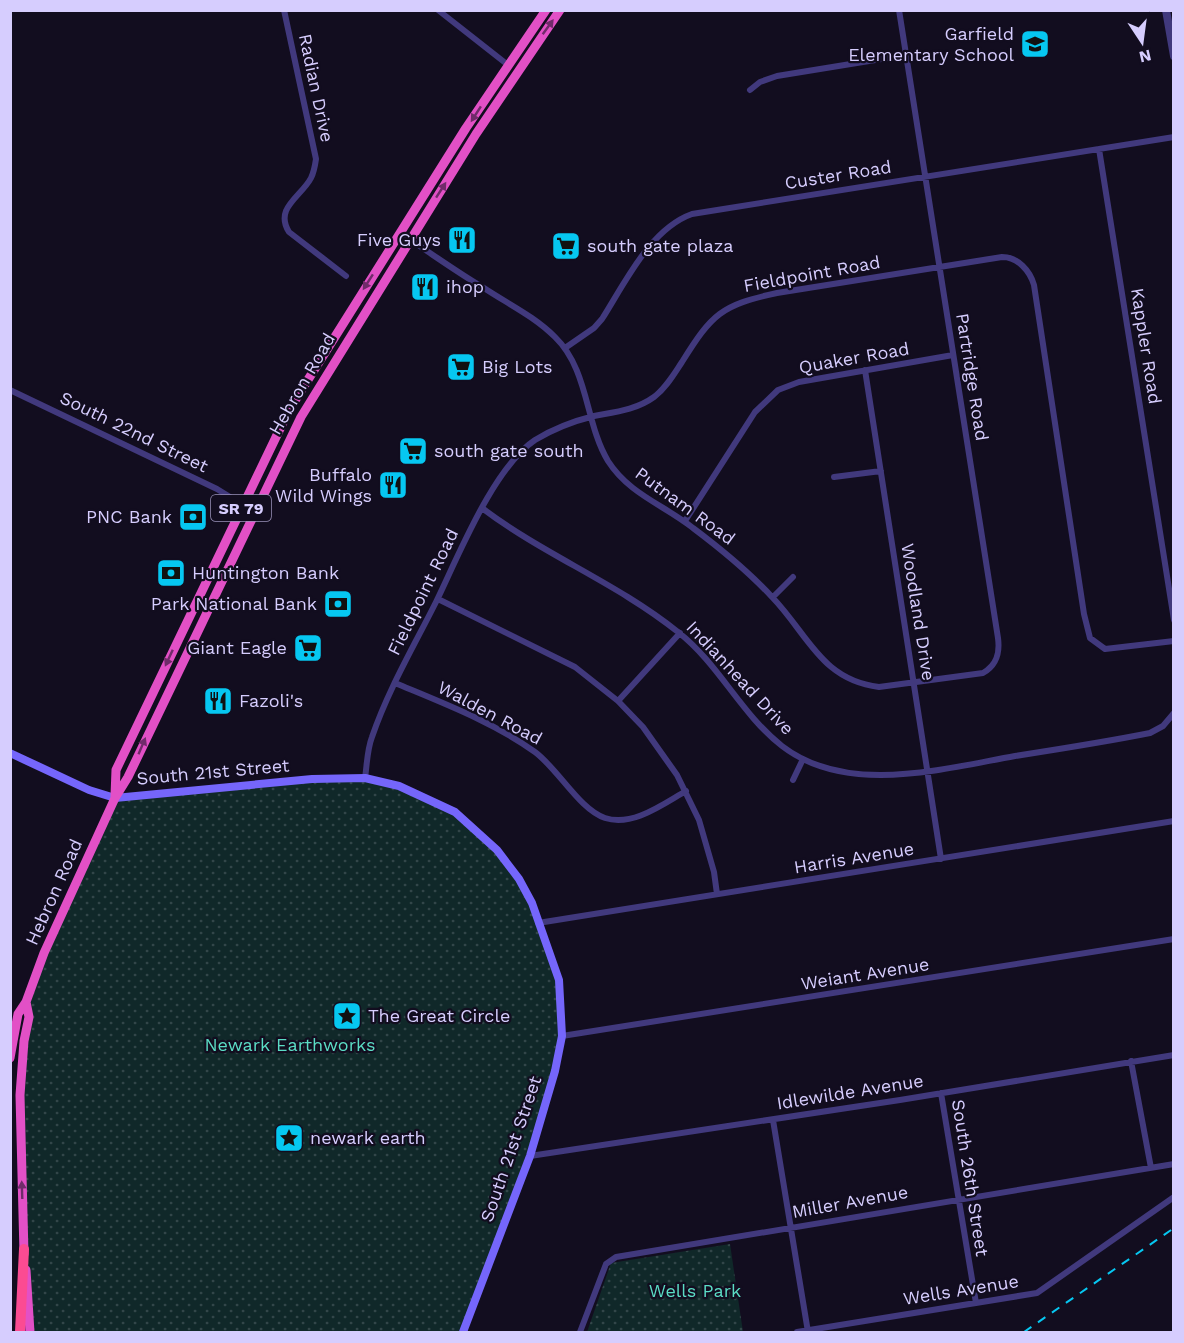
<svg xmlns="http://www.w3.org/2000/svg" width="1184" height="1343" viewBox="0 0 1184 1343" font-family="'Work Sans',sans-serif">
  <style>
    .grass { fill: url(#grass-dots) }
    .lines { fill: none; stroke-linecap: round; stroke-linejoin: round }
    .minor { stroke: #41397d; stroke-width: 6 }
    .tertiary { stroke: #41397d; stroke-width: 8 }
    .secondary { stroke: #7566fb; stroke-width: 8 }
    .trunk { stroke: #e250c6; stroke-width: 9 }
    .motorway { stroke: #fb4b92; stroke-width: 10 }
    .rail { stroke: #06c7f1; stroke-width: 2; stroke-dasharray: 9 8; stroke-linecap: butt }
    .oneway { fill: #702b6a }
    .labels { text-anchor: middle; stroke-width: 4.5; stroke-linejoin: round; paint-order: stroke }
    .shield { fill: #120d1f; stroke: #9b93bb; stroke-width: 1.5 }
    .shield-label { font-size: 16px; font-weight: bold; fill: #d6cdfe }
    .poi-label { font-size: 18px; fill: #d6cdfe; stroke: #120d1f; text-anchor: start }
    .street-label { font-size: 18px; fill: #d6cdfe; stroke: #120d1f }
    .park-label { font-size: 18px; fill: #5bdcc5; stroke: #120d1f }
  </style>
  <defs>
    <pattern id="grass-dots" width="8" height="8" patternUnits="userSpaceOnUse" patternTransform="scale(1.5)"><rect width="8" height="8" fill="#102829"/><path d="M2 2h.1M6 6h.1" fill="none" stroke="#324649" stroke-width="1.8" stroke-linecap="round"/></pattern>
  </defs>
  <rect width="100%" height="100%" fill="#120d1f"/>
  <path class="grass" d="M365 778 440 804 485 837 532 903 562 1000 555 1075 462 1332H30L20 1095 26 1002 115 798Z
    M730 1244 743 1332H587L611 1263Z"/>
  <g class="lines">
    <path class="minor" d="M284 10 316 159C315 166 314 172 311 178 301 197 274 208 289 232L346 276
      M438 10 508 65
      M750 90 760 82 777 76 906 55
      M1099 149 1174 620
      M400 233C428 251 455 271 484 288 508 304 534 316 555 337 589 370 585 423 608 461 629 494 664 505 693 528 721 549 748 571 772 597 808 634 821 680 879 687L983 673C997 665 1000 653 998 638L899 10
      M565 348 594 328 602 319C625 283 650 229 692 214L1174 137
      M865 370 941 859
      M10 390 217 489 243 505
      M834 477 881 471
      M482 508C544 555 617 583 678 632 719 664 741 714 782 746 847 796 942 769 1015 756 1060 749 1105 742 1150 733L1163 726 1174 713
      M685 521 755 412 778 390 799 382 953 355
      M773 597 793 577
      M438 599 575 667 618 701 643 727 677 775 699 820 714 872 717 894
      M395 683C443 703 493 722 535 752 558 769 580 810 605 818 633 827 663 804 686 791
      M618 701 680 633
      M365 778C367 765 367 750 372 737 388 690 414 646 436 602 458 557 493 468 535 440 553 429 574 421 594 416 615 412 636 410 654 397 666 388 674 374 682 362 712 314 721 305 777 293L1002 257C1018 257 1030 271 1034 285L1084 614 1090 638 1105 649 1174 641
      M793 780 803 759
      M538 923 1174 821
      M562 1036 1174 939
      M1131 1061 1151 1168
      M941 1093 976 1303
      M773 1120 808 1332
      M530 1156 900 1100 1174 1055
      M580 1332 606 1264 616 1257 1174 1164
      M797 1332 1037 1293 1174 1197"/>
    <path class="tertiary" d="M1166 10 1174 56"/>
    <path class="secondary" d="M10 753 89 790 115 798 312 779 365 778 399 786 455 812 497 850 519 879 532 903 559 980 562 1036 555 1071 530 1156 463 1332"/>
    <path class="trunk" d="M115 796 116 770 289 410 466 128 546 10
      M10 1058 18 1014 26 1002 44 953 115 798 128 777 301 417 476 134 560 10
      M24 1254 20 1095 24 1041 29 1017 26 1002
      M26 1270 30 1332"/>
    <path class="motorway" d="M20 1332 24 1249"/>
    <path class="rail" d="M1024 1332 1174 1228"/>
  </g>
  <defs><path id="oneway-solid" d="M-6-.8H1V-3.2L6.5 0L1 3.2V.8H-6Z" transform="scale(1.5)"/></defs>
  <g class="oneway">
    <use href="#oneway-solid" transform="translate(548 27) rotate(-54)"/>
    <use href="#oneway-solid" transform="translate(476 114) rotate(123)"/>
    <use href="#oneway-solid" transform="translate(441 190) rotate(-57)"/>
    <use href="#oneway-solid" transform="translate(368 282) rotate(123)"/>
    <use href="#oneway-solid" transform="translate(169 658) rotate(115)"/>
    <use href="#oneway-solid" transform="translate(142 746) rotate(-67)"/>
    <use href="#oneway-solid" transform="translate(22 1190) rotate(-92)"/>
  </g>
  <defs>
    <g id="school-square" transform="scale(1.5)"><rect x="-9" y="-9" width="18" height="18" rx="4" fill="#06c7f1" stroke="#120d1f"/><path d="M0-5L7-2L0 1L-7-2ZM-4 1L0 2.5L4 1V4Q0 6-4 4Z" fill="#111"/></g>
    <g id="restaurant-square" transform="scale(1.5)"><rect x="-9" y="-9" width="18" height="18" rx="4" fill="#06c7f1" stroke="#120d1f"/><path d="M-5-6h1v4h1v-4h1v4h1v-4h1v5L-1.5 .5V6h-2V.5L-5-1ZM5-6V6H3V1.5H1.5Q1.5-4 5-6Z" fill="#111"/></g>
    <g id="supermarket-square" transform="scale(1.5)"><rect x="-9" y="-9" width="18" height="18" rx="4" fill="#06c7f1" stroke="#120d1f"/><path d="M-6-5.5h2.5l.6 2H6L4.5 2H-2.5L-4.4-4H-6ZM-1.5 3.2a1.3 1.3 0 1 0 .1 0ZM3 3.2a1.3 1.3 0 1 0 .1 0Z" fill="#111"/></g>
    <g id="bank-square" transform="scale(1.5)"><rect x="-9" y="-9" width="18" height="18" rx="4" fill="#06c7f1" stroke="#120d1f"/><path d="M-6-4H6V4H-6ZM0-2.3a2.3 2.3 0 1 0 0 4.6a2.3 2.3 0 1 0 0-4.6Z" fill="#111"/></g>
    <g id="sight-square" transform="scale(1.5)"><rect x="-9" y="-9" width="18" height="18" rx="4" fill="#06c7f1" stroke="#120d1f"/><path d="M0-6L1.8-2.2L6-1.7L2.9 1.2L3.7 5.4L0 3.3L-3.7 5.4L-2.9 1.2L-6-1.7L-1.8-2.2Z" fill="#111"/></g>
  </defs>
  <g fill-rule="evenodd">
    <use href="#school-square" x="1035" y="44"/>
    <use href="#restaurant-square" x="462" y="240"/>
    <use href="#supermarket-square" x="566" y="246"/>
    <use href="#restaurant-square" x="425" y="287"/>
    <use href="#supermarket-square" x="461" y="367"/>
    <use href="#supermarket-square" x="413" y="451"/>
    <use href="#restaurant-square" x="393" y="485"/>
    <use href="#bank-square" x="193" y="517"/>
    <use href="#bank-square" x="171" y="573"/>
    <use href="#bank-square" x="338" y="604"/>
    <use href="#supermarket-square" x="308" y="648"/>
    <use href="#restaurant-square" x="218" y="701"/>
    <use href="#sight-square" x="347" y="1016"/>
    <use href="#sight-square" x="289" y="1138"/>
  </g>
  <g class="labels">
    <rect class="shield" x="211" y="495" width="60" height="26" rx="4.5"/>
    <g class="shield-label">
      <text x="241" y="514">SR 79</text>
    </g>
    <g class="poi-label">
      <text x="1014" y="40" text-anchor="end">Garfield<tspan x="1014" dy="21">Elementary School</tspan></text>
      <text x="441" y="246" text-anchor="end">Five Guys</text>
      <text x="587" y="252">south gate plaza</text>
      <text x="446" y="293">ihop</text>
      <text x="482" y="373">Big Lots</text>
      <text x="434" y="457">south gate south</text>
      <text x="372" y="481" text-anchor="end">Buffalo<tspan x="372" dy="21">Wild Wings</tspan></text>
      <text x="172" y="523" text-anchor="end">PNC Bank</text>
      <text x="192" y="579">Huntington Bank</text>
      <text x="317" y="610" text-anchor="end">Park National Bank</text>
      <text x="287" y="654" text-anchor="end">Giant Eagle</text>
      <text x="239" y="707">Fazoli's</text>
      <text x="368" y="1022">The Great Circle</text>
      <text x="310" y="1144">newark earth</text>
    </g>
    <g class="street-label">
      <text transform="translate(316 88) rotate(78)" y="6">Radian Drive</text>
      <text transform="translate(838 175) rotate(-9)" y="6">Custer Road</text>
      <text transform="translate(812 274) rotate(-10)" y="6">Fieldpoint Road</text>
      <text transform="translate(1146 346) rotate(81)" y="6">Kappler Road</text>
      <text transform="translate(854 358) rotate(-10)" y="6">Quaker Road</text>
      <text transform="translate(972 377) rotate(81)" y="6">Partridge Road</text>
      <text transform="translate(302 384) rotate(-60)" y="6">Hebron Road</text>
      <text transform="translate(134 432) rotate(26)" y="6">South 22nd Street</text>
      <text transform="translate(685 506) rotate(36)" y="6">Putnam Road</text>
      <text transform="translate(423 592) rotate(-64)" y="6">Fieldpoint Road</text>
      <text transform="translate(918 612) rotate(81)" y="6">Woodland Drive</text>
      <text transform="translate(740 678) rotate(47)" y="6">Indianhead Drive</text>
      <text transform="translate(490 713) rotate(28)" y="6">Walden Road</text>
      <text transform="translate(213 772) rotate(-5)" y="6">South 21st Street</text>
      <text transform="translate(854 858) rotate(-9)" y="6">Harris Avenue</text>
      <text transform="translate(54 892) rotate(-66)" y="6">Hebron Road</text>
      <text transform="translate(865 974) rotate(-9)" y="6">Weiant Avenue</text>
      <text transform="translate(850 1092) rotate(-9)" y="6">Idlewilde Avenue</text>
      <text transform="translate(511 1149) rotate(-71)" y="6">South 21st Street</text>
      <text transform="translate(970 1178) rotate(81)" y="6">South 26th Street</text>
      <text transform="translate(850 1202) rotate(-10)" y="6">Miller Avenue</text>
      <text transform="translate(961 1290) rotate(-9)" y="6">Wells Avenue</text>
    </g>
    <g class="park-label">
      <text x="290" y="1051">Newark Earthworks</text>
      <text x="695" y="1297">Wells Park</text>
    </g>
  </g>
  <rect width="1184" height="1343" fill="none" stroke="#d6cdfe" stroke-width="24"/>
  <g transform="translate(1142 42) rotate(167)" stroke="#120d1f" stroke-width="4.5" paint-order="stroke">
  <path d="M0-4.5L10 22L0 15L-10 22Z" fill="#d6cdfe"/>
  <text y="-9" font-size="16" font-weight="bold" text-anchor="middle" fill="#d6cdfe">N</text>
  </g>
</svg>
